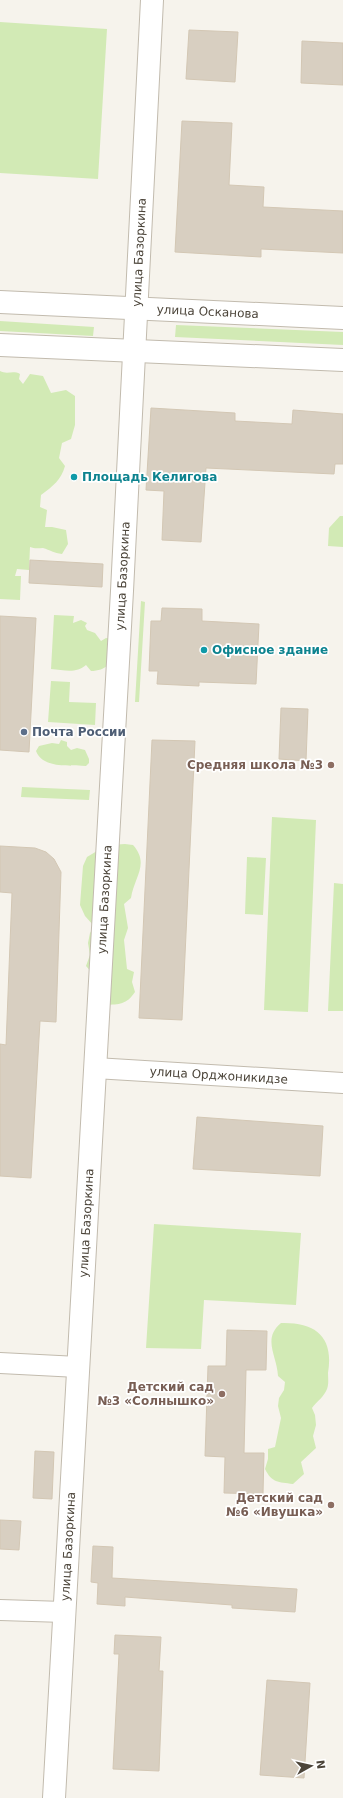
<svg xmlns="http://www.w3.org/2000/svg" width="343" height="1798" viewBox="0 0 343 1798" font-family="'DejaVu Sans',sans-serif">
  <style>
    .green { fill: #d2eab5 }
    .building { fill: #d8cfc1; stroke: #d3c7b4 }
    .lines { fill: none; stroke-linecap: round; stroke-linejoin: round }
    .minor-casing { stroke: #c2bbae; stroke-width: 22 }
    .tertiary-casing { stroke: #c2bbae; stroke-width: 24 }
    .minor { stroke: #fff; stroke-width: 20 }
    .tertiary { stroke: #fff; stroke-width: 22 }
    .culture-dot { fill: #0f9aa8; stroke: #fff; stroke-width: 1.5 }
    .service-dot { fill: #5c6f8a; stroke: #fff; stroke-width: 1.5 }
    .education-dot { fill: #8d6e63; stroke: #fff; stroke-width: 1.5 }
    .labels { text-anchor: middle; stroke-width: 3.5; stroke-linejoin: round; paint-order: stroke }
    .street-label { font-size: 12px; fill: #4b4439; stroke: #fff }
    .culture-label { font-size: 12px; font-weight: bold; fill: #0d838f; stroke: #fff; text-anchor: start }
    .service-label { font-size: 12px; font-weight: bold; fill: #4e5e75; stroke: #fff; text-anchor: start }
    .education-label { font-size: 12px; font-weight: bold; fill: #785e54; stroke: #fff; text-anchor: end }
  </style>
  <rect width="100%" height="100%" fill="#f6f3ec"/>
  <path class="green" d="M0 22 107 29 98 179 0 173Z
    M0 321 94 327 93 336 0 331Z
    M176 325 343 332V345L175 337Z
    M0 371C7 375 13 370 20 374L19 379 23 384 30 374 43 376 51 393 66 390 75 396V425L71 439 62 443 59 458 65 466C61 480 53 486 41 495L40 507 47 510 45 527H52L66 530 68 544 62 554C54 553 50 550 43 548 39 548 35 549 30 547L29 570 17 569 15 576H21L20 600 0 599Z
    M340 516H343V547L328 546 329 528Z
    M141 601 145 602 139 702H135Z
    M54 615 74 616 73 623 81 620 87 623 85 626 87 630 95 633 101 641 106 638 112 639 109 664C104 669 98 671 91 671L86 665C76 674 64 670 51 669Z
    M51 681 70 682 69 702 96 703 95 725 48 722Z
    M61 740 67 742V746L71 750 77 748 85 750 89 759V763L86 766C70 765 43 769 36 751L39 746 52 743 59 744Z
    M22 787 90 790 89 800 21 797Z
    M272 817 316 820 308 1012 264 1010Z
    M125 844 133 845C150 864 134 877 131 898L124 904 128 928 124 940 127 969 134 972 132 982 135 992C126 1005 120 1004 105 1005L93 974 86 966 90 955 88 943 90 933 94 926 85 916 80 905 83 866 87 857 97 851 110 845Z
    M247 857 266 858 263 915 245 914Z
    M334 883 343 884V1011H328Z
    M154 1224 301 1233 296 1305 204 1300 201 1349 146 1348Z
    M281 1323C316 1322 334 1337 328 1373 328 1378 329 1384 327 1389 324 1397 317 1401 312 1408L315 1415 316 1425 313 1436 316 1448 301 1462 304 1474 293 1484C278 1482 272 1483 265 1469L268 1459V1449L275 1447 281 1418 278 1406 279 1398 284 1390 285 1382 278 1376C277 1355 262 1339 281 1323Z"/>
  <path class="building" d="M189 30 238 32 235 82 186 79Z
    M302 41 343 43V85L301 83Z
    M182 121 232 123 229 185 264 187 263 207 343 211V253L261 249V257L175 252Z
    M151 408 235 413V421L292 424 293 410 343 414V464H335L334 474 206 468 201 542 162 540 164 491 146 490Z
    M30 560 103 564 102 587 29 583Z
    M162 608 202 609V621L259 624 256 684 199 682V686L157 684 158 671H149L151 621H161Z
    M0 616 36 618 29 752 0 750Z
    M281 708 308 709 306 761 279 759Z
    M152 740 195 741 182 1020 139 1018Z
    M0 846 35 848 46 852 54 859 61 872 56 1022 40 1021 31 1178 0 1176V1044L6 1045 12 893 0 892Z
    M197 1117 323 1126 320 1176 193 1169Z
    M227 1330 267 1331 266 1370H246L244 1453H264L263 1494 224 1493 225 1457 205 1456 208 1366H226Z
    M35 1451 54 1452 52 1499 33 1498Z
    M0 1520 21 1521 19 1550 0 1549Z
    M93 1546 113 1547 112 1578 297 1589 295 1612 232 1608V1605L125 1597V1606L97 1604 98 1583 91 1582Z
    M115 1635 161 1637 159 1671H163L159 1771 113 1769 119 1654H114Z
    M267 1680 310 1683 304 1778 260 1775Z"/>
  <g class="lines">
    <g class="minor-casing">
      <g id="minor">
        <path id="s1" d="M95 1068 343 1083"/>
        <path d="M0 1363 78 1367"/>
        <path d="M0 1610 64 1612"/>
      </g>
    </g>
    <g class="tertiary-casing">
      <g id="tertiary">
        <path id="s2" d="M0 302 343 318"/>
        <path d="M0 345 343 360"/>
        <path id="s3" d="M54 1798 122 591 152 0"/>
      </g>
    </g>
    <use href="#minor" class="minor"/>
    <use href="#tertiary" class="tertiary"/>
  </g>
  <g class="culture-dot">
    <circle cx="74" cy="477" r="4"/>
    <circle cx="204" cy="650" r="4"/>
  </g>
  <circle class="service-dot" cx="24" cy="732" r="4"/>
  <g class="education-dot">
    <circle cx="331" cy="765" r="4"/>
    <circle cx="222" cy="1394" r="4"/>
    <circle cx="331" cy="1505" r="4"/>
  </g>
  <g class="labels">
    <g class="street-label">
      <text dy="4" stroke="none"><textPath href="#s3" startOffset="1548">улица Базоркина</textPath></text>
      <text dy="4" stroke="none"><textPath href="#s2" startOffset="208">улица Осканова</textPath></text>
      <text dy="4" stroke="none"><textPath href="#s3" startOffset="1224">улица Базоркина</textPath></text>
      <text dy="4" stroke="none"><textPath href="#s3" startOffset="900">улица Базоркина</textPath></text>
      <text dy="4" stroke="none"><textPath href="#s1" startOffset="124">улица Орджоникидзе</textPath></text>
      <text dy="4" stroke="none"><textPath href="#s3" startOffset="576">улица Базоркина</textPath></text>
      <text dy="4" stroke="none"><textPath href="#s3" startOffset="252">улица Базоркина</textPath></text>
    </g>
    <g class="culture-label">
      <text x="82" y="481">Площадь Келигова</text>
      <text x="212" y="654">Офисное здание</text>
    </g>
    <g class="service-label">
      <text x="32" y="736">Почта России</text>
    </g>
    <g class="education-label">
      <text x="323" y="769">Средняя школа №3</text>
      <text x="214" y="1391">Детский сад<tspan x="214" dy="14">№3 «Солнышко»</tspan></text>
      <text x="323" y="1502">Детский сад<tspan x="323" dy="14">№6 «Ивушка»</tspan></text>
    </g>
  </g>
  <g transform="translate(311 1766) rotate(82)" stroke="#ffffff" stroke-width="3" paint-order="stroke">
  <path d="M0-3L7 15L0 10L-7 15Z" fill="#4b4439"/>
  <text y="-6" font-size="11" font-weight="bold" text-anchor="middle" fill="#4b4439">N</text>
  </g>
</svg>
